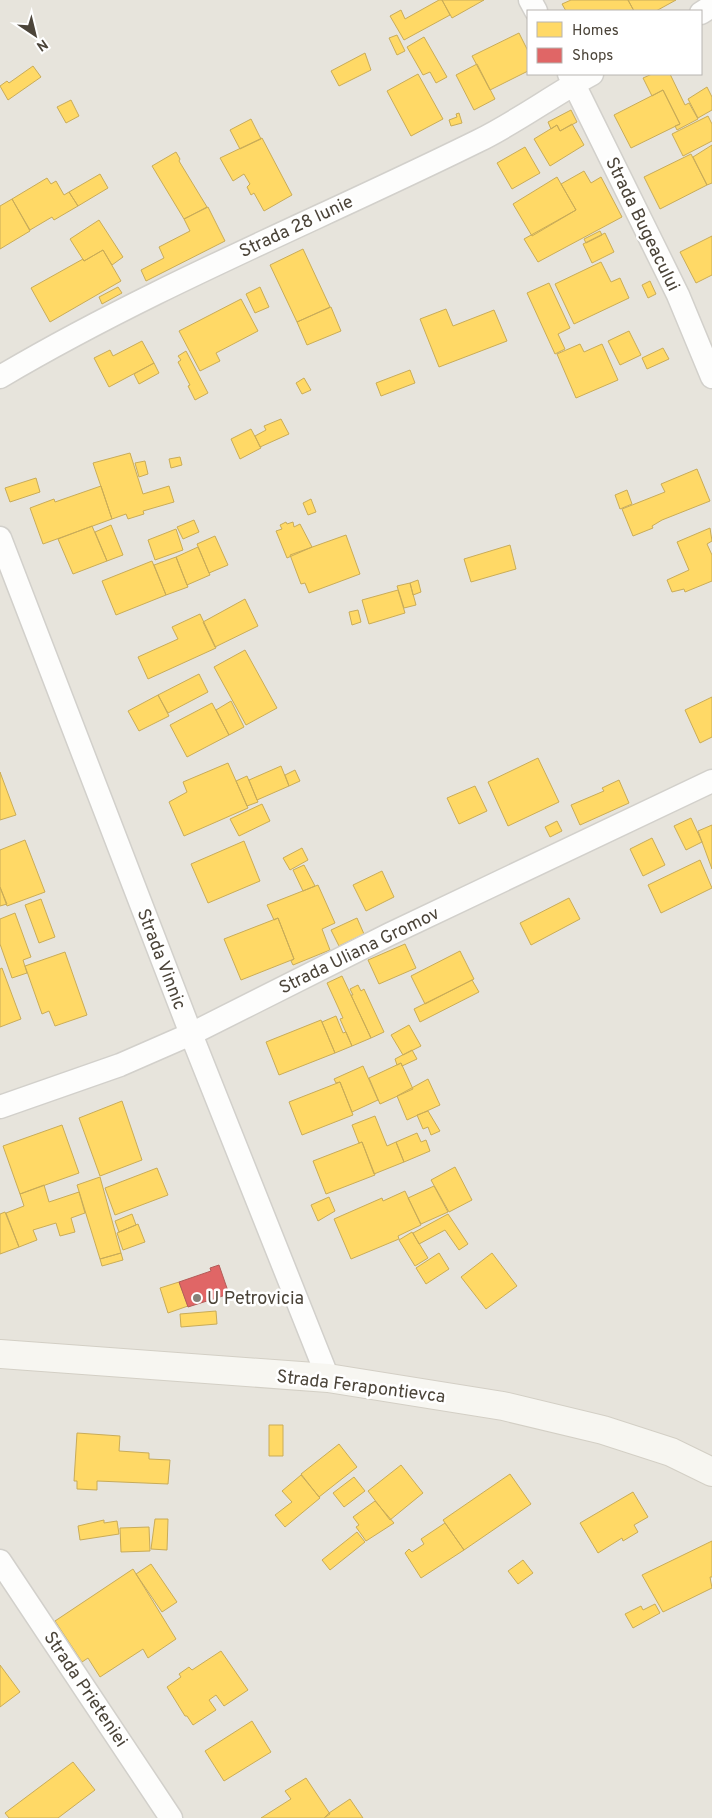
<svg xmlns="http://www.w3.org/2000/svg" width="712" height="1818" viewBox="0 0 712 1818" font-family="Overpass,sans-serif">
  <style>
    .residential { fill: #e7e4dc; fill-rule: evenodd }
    .homes { fill: #ffd966; stroke: #c9ac58 }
    .shops { fill: #e06666; stroke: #b35c58 }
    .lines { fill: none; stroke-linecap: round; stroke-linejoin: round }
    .minor-casing { stroke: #d2d0cb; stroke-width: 25 }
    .secondary-casing { stroke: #d3cfc5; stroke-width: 30 }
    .minor { stroke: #fdfdfc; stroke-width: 22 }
    .secondary { stroke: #f7f6f1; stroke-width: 28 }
    .poi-dot { fill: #868178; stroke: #fff; stroke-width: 2 }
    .labels { text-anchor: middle; stroke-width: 5; stroke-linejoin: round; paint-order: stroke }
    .street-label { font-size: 18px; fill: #4b4439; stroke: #fff }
    .poi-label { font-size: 18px; fill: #4b4439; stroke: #fff; text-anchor: start }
  </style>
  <rect width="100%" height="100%" fill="#f4f2ee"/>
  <path class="residential" d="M0 0H712V1818H0ZM528 11H701V74H528Z"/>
  <path class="homes" d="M439 0H442L450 15 404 40 390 16 401 10 405 19Z
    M442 0H484L452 18Z
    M571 0H628L634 11H566L562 4Z
    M628 0H676L656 11H634Z
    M519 33 528 51V71L490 90 472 56Z
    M397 35 405 51 397 55 389 38Z
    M424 37 447 77 436 83 430 72 423 75 407 47Z
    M365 53 371 70 339 86 331 71Z
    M477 64 495 99 474 110 456 75Z
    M33 66 41 77 8 100 0 86 7 81 9 83Z
    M418 74 443 119 411 136 387 91Z
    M652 74H670L685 105 689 103 698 119 677 130 675 126 680 124 663 90 652 96 643 78Z
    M707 87 712 97V110L698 118 688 99Z
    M663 90 680 124 631 148 614 115Z
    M71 100 79 116 66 123 57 107Z
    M571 110 577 122 560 131 557 125 551 129 548 122Z
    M459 113 462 123 451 126 449 120 457 117 456 114Z
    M708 116 712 124V141L683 156 672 134Z
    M251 119 261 139 240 149 230 130Z
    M572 124 584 145 550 166 534 139 557 125 560 131Z
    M262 138 292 195 264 211 254 193 251 195 247 187 250 184 244 174 233 181 220 158Z
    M712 145V183L707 185 693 157Z
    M525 147 540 173 512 189 497 163Z
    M176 152 180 159 179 161 207 207 184 219 152 166Z
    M691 154 707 185 660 209 644 177Z
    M584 171 591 183 601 177 622 217 538 262 524 239 576 210 561 184Z
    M100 174 108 188 78 206 69 192Z
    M557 177 576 210 532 236 513 204Z
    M47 178 51 184 56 181 64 195 69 192 78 206 54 220 52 217 30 230 12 199Z
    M12 199 30 231 0 249V206Z
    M208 207 225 241 146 281 141 270 164 258 159 247 190 231 184 219Z
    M99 220 123 257 112 265 103 250 84 261 70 239Z
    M600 231 602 235 586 243 584 239Z
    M605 233 614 252 592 263 583 244Z
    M712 236V275L696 283 680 252Z
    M303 249 330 307 297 322 270 265Z
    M103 250 121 281 50 322 31 288 83 259 84 261Z
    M601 262 611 282 620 278 629 298 574 324 555 284Z
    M650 281 656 294 648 298 642 285Z
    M549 283 570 328 558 334 565 349 555 354 527 293Z
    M118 287 122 293 102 304 99 297Z
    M260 287 269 307 255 313 246 294Z
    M241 299 258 331 216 353 220 361 200 371 179 331Z
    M331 307 341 331 307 345 297 322Z
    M446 309 453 326 494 310 507 341 439 367 420 319Z
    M629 331 641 355 620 365 608 341Z
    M142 341 154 363 109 387 94 358 110 350 113 356Z
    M580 344 584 352 602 344 618 380 576 398 557 354Z
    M663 348 669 359 647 369 642 358Z
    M186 351 208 393 195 400 188 386 190 385 178 362 181 360 178 356Z
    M154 363 159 373 139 384 134 374Z
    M410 370 415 383 381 396 376 383Z
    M304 378 311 390 302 394 296 383Z
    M281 419 289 434 260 447 255 436 266 430 264 426Z
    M251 429 261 448 240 459 231 439Z
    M130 453 143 494 169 486 174 502 143 511 144 514 128 519 126 514 112 519 93 463Z
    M180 457 182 465 171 468 169 459Z
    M145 461 148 474 139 477 135 463Z
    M697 469 710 501 662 520 652 526 653 528 633 536 622 509 665 492 661 484Z
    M36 478 40 492 10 502 5 488Z
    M101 486 112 519 43 544 30 508 54 499 55 502Z
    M627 490 632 504 620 509 615 495Z
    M311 499 316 512 308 515 303 503Z
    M194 520 199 532 183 539 177 527Z
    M286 522 287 524 293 522 294 527 300 524 312 547 287 558 276 531 282 529 280 525Z
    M111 525 123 555 107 561 95 532Z
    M92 526 107 561 73 574 58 539Z
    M710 528 712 541 707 544 712 555V581L685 592 684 589 672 592 667 580 689 570 677 542Z
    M176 529 183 550 155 560 148 540Z
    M346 535 360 574 309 593 305 583 301 584 290 555Z
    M215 536 228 565 209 573 197 544Z
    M510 545 516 569 471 582 464 559Z
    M198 547 210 575 187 585 176 557Z
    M176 557 188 587 166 595 154 565Z
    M152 561 166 595 116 615 102 581Z
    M418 580 421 592 413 595 410 583Z
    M410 583 416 605 404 608 397 586Z
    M398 590 405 613 369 624 362 600Z
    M245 599 258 626 215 647 203 622Z
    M358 610 361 622 352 625 349 612Z
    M200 614 216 648 148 679 138 657 178 639 172 627Z
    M245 650 277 708 246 725 214 667Z
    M199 674 208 692 168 713 158 695Z
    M158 695 169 716 139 731 128 711Z
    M712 697V737L700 743 685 710Z
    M231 701 244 727 229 735 216 710Z
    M212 703 229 735 187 757 170 725Z
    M538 758 559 802 508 826 488 782Z
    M228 763 248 808 184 836 169 802 187 792 183 782Z
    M281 766 289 786 257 800 249 780Z
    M295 770 300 781 289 786 285 775Z
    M0 772 16 815 0 820Z
    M247 776 258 802 247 806 236 781Z
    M619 780 629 803 580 825 571 805 604 791 602 788Z
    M475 786 487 811 459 824 447 798Z
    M262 804 270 821 239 836 230 819Z
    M691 818 702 842 686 850 674 826Z
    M557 821 562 831 550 837 545 827Z
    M712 825V869L698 831Z
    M652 838 665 865 643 876 630 849Z
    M25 840 45 892 7 906 0 887V850Z
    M244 841 260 881 208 903 191 864Z
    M302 848 308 860 290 870 283 858Z
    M700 860 712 888 661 913 648 885Z
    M304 865 315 886 303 891 293 870Z
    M382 871 394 897 366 911 353 885Z
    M318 885 335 923 322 929 330 950 293 965 291 961 294 959 278 918 274 920 267 905Z
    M0 887 7 904 0 906Z
    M569 898 580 919 531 945 520 923Z
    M41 899 55 937 39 943 25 905Z
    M15 913 31 957 23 960 27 973 12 978 0 944V919Z
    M278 918 294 959 241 980 224 939Z
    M357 918 364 934 339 946 331 930Z
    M405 944 416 968 379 984 368 960Z
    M460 951 474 979 425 1004 411 976Z
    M65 952 87 1015 55 1026 49 1011 42 1014 25 966Z
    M2 968 21 1019 0 1027V969Z
    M342 976 371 1038 352 1046 340 1019 343 1018 327 983Z
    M472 980 479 992 420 1022 414 1009Z
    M358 985 361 991 364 989 384 1032 371 1038 351 995H353L350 989Z
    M336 1016 343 1033 346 1032 352 1046 335 1053 322 1022Z
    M321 1020 335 1053 279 1075 266 1042Z
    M409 1025 421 1046 403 1055 391 1035Z
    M412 1050 417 1059 402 1066 401 1063 397 1065 395 1059Z
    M401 1063 413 1089 380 1104 369 1078Z
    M363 1066 378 1100 352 1112 340 1082 336 1083 334 1079Z
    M428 1079 440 1105 407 1120 397 1096Z
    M340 1082 353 1115 302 1135 289 1102Z
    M122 1101 142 1160 100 1176 79 1118Z
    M428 1111 440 1131 431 1135 428 1127 423 1129 417 1115Z
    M375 1116 387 1146 396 1142 404 1162 374 1174 362 1142 359 1143 352 1125Z
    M62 1125 79 1173 20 1194 3 1146Z
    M417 1133 421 1142 426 1140 430 1151 404 1162 396 1142Z
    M362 1142 375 1175 326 1194 313 1161Z
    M455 1167 472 1200 449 1212 431 1180Z
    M157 1168 168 1195 115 1215 105 1188Z
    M100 1177 121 1253 100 1259 77 1185Z
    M44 1185 49 1202 79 1192 85 1213 71 1218 75 1232 60 1236 56 1223 33 1230 37 1240 19 1247 6 1213 24 1206 20 1194Z
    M434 1186 448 1212 421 1224 408 1198Z
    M405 1191 421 1225 398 1236 399 1239 351 1259 334 1219 382 1198 383 1201Z
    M329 1197 335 1211 318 1221 311 1205Z
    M5 1212 19 1247 0 1254V1214Z
    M132 1214 136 1225 119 1232 115 1221Z
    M448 1214 468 1244 459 1250 445 1230 419 1244 413 1233Z
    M138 1224 145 1242 123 1250 117 1233Z
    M412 1232 428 1258 415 1266 399 1240Z
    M121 1253 123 1260 102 1266 100 1259Z
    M439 1253 449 1269 426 1284 416 1268Z
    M492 1253 517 1286 486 1309 461 1277Z
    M179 1282 188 1306 168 1313 160 1288Z
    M216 1311 217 1324 181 1327 180 1314Z
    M269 1425H283V1456H269Z
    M77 1433 120 1436 119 1451 149 1453V1459L170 1460 168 1484 97 1481V1490L77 1489V1481H74Z
    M339 1444 357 1467 319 1497 301 1474Z
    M401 1465 423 1493 390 1520 368 1491Z
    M510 1474 531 1504 464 1550 443 1520Z
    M301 1475 320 1498 285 1527 275 1515 292 1502 282 1491Z
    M354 1477 365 1491 344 1507 333 1493Z
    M633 1492 648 1517 634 1525 638 1532 623 1541 622 1538 598 1553 580 1523Z
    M375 1501 394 1523 366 1541 356 1527 359 1525 353 1517Z
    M155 1519H168L167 1550 151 1549Z
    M104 1520V1523L117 1521 119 1534 80 1540 78 1526Z
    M445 1523 464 1550 421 1578 405 1553 409 1549 412 1552 424 1544 421 1539Z
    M149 1527 150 1551 121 1552 120 1528Z
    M357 1532 365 1542 330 1570 322 1560Z
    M712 1541V1577H710L712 1588 663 1612 642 1575Z
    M523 1560 533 1573 518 1584 508 1571Z
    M151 1564 177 1602 162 1612 136 1574Z
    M133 1569 176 1639 148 1658 143 1649 100 1677 88 1658 82 1662 55 1621Z
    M655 1604 660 1613 633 1628 625 1614 641 1606 643 1610Z
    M221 1651 248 1690 224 1706 216 1695 209 1700 216 1710 193 1725 187 1716H185L167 1687 181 1677 179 1674 189 1667 192 1670Z
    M0 1665 20 1692 0 1707Z
    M252 1721 271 1752 224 1781 205 1751Z
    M73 1762 95 1790 58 1818H9L5 1813Z
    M306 1778 330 1814 324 1818H261L291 1799 285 1791Z
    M350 1799 363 1818H324L329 1813Z"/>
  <path class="shops" d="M219 1265 229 1294 188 1307 179 1282 211 1271 210 1268Z"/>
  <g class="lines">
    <g class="minor-casing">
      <path id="minor" d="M530 0 536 11
        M701 13 712 6
        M569 74 678 295 712 377
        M0 377C154 286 318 220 478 141 517 122 553 95 592 74
        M0 538 191 1034 328 1378
        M0 1107 120 1065 191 1034 390 934 712 781
        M0 1561 171 1818"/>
    </g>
    <g class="secondary-casing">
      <path id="secondary" d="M0 1354 328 1378 503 1406 603 1430 671 1452 712 1472"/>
    </g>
    <use href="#minor" class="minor"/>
    <use href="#secondary" class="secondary"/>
  </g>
  <circle class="poi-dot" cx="197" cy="1298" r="5"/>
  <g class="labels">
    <g class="street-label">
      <text transform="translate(643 224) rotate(64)" y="6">Strada Bugeacului</text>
      <text transform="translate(296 226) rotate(-25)" y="6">Strada 28 Iunie</text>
      <text transform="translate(359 950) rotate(-26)" y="6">Strada Uliana Gromov</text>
      <text transform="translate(162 959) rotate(69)" y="6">Strada Vinnic</text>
      <text transform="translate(361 1386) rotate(7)" y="6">Strada Ferapontievca</text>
      <text transform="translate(86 1689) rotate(56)" y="6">Strada Prieteniei</text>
    </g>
    <g class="poi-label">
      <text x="207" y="1304">U Petrovicia</text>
    </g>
  </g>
  <rect x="527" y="10" width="175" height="65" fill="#ffffff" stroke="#b7b4b0"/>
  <rect x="537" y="22" width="25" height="15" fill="#ffd966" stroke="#b7b4b0"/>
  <text x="572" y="35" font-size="15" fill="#4b4439">Homes</text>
  <rect x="537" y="48" width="25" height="15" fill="#e06666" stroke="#b7b4b0"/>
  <text x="572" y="60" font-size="15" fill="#4b4439">Shops</text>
  <g transform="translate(35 35) rotate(145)" stroke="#ffffff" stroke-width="4" paint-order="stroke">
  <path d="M0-4L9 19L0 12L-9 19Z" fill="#4b4439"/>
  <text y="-8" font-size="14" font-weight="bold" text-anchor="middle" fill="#4b4439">N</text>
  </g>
</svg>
